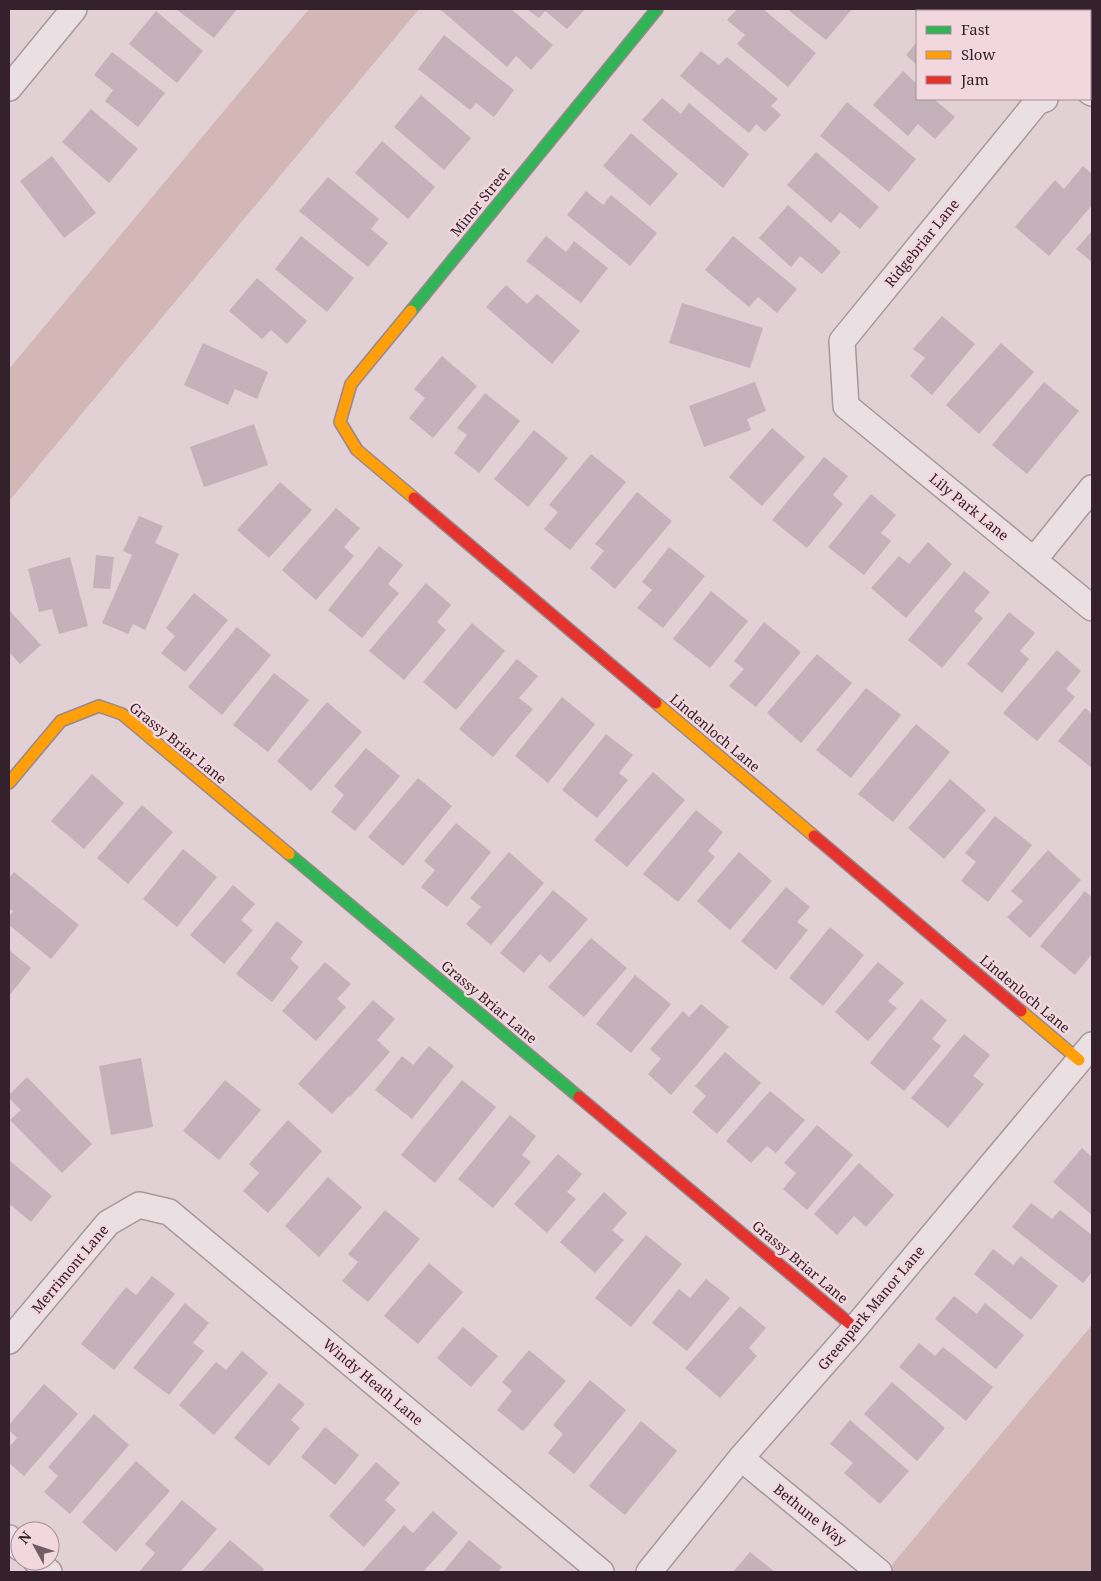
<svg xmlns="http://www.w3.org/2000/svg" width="1101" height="1581" viewBox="0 0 1101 1581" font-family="'Noto Serif',serif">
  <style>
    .green { fill: #d2b7b6 }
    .building { fill: #c5b1ba }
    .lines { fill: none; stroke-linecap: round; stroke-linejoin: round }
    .street-casing { stroke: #a7989d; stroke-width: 28 }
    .fast-casing { stroke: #97888d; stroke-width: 14 }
    .slow-casing { stroke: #97888d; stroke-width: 14 }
    .jam-casing { stroke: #97888d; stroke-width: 14 }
    .street { stroke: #eae0e3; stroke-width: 25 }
    .fast { stroke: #30b455; stroke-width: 11 }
    .slow { stroke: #ff9f0a; stroke-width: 11 }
    .jam { stroke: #e5322d; stroke-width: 11 }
    .labels { text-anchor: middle; stroke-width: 5; stroke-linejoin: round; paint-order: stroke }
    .street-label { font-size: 14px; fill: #35212b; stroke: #f2d7de }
  </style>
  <rect width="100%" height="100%" fill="#e1d0d4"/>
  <path class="green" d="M309 9H419L9 501V369Z
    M1092 1325V1572H886Z"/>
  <path class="building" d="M176 9H237L214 38Z
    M442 9H511L553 45 531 70 516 56 507 67 441 10Z
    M527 9H585L567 29 545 11 539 18Z
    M737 9H763L816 53 788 87 737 44 745 35 727 20Z
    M787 9H852L826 40Z
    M958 9H1010L1012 11H960Z
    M1026 9H1069L1070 11H1027Z
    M156 11 203 51 177 83 129 44Z
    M444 35 514 90 494 117 476 103 470 110 418 69Z
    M917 42V65L906 55Z
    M701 51 719 65 727 57 778 99 771 106 781 115 765 132 756 124 749 133 680 76Z
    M112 52 165 93 138 127 105 101 113 90 94 75Z
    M903 71 917 84V99H934L955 117 935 139 918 124 908 136 873 105Z
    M421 95 471 138 444 170 394 127Z
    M662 98 681 114 689 103 749 154 723 188 642 120Z
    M847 102 916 159 889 192 820 136Z
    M91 109 138 149 109 183 62 142Z
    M631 133 678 174 650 206 603 166Z
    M382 141 435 187 408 219 355 173Z
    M816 152 879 207 860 229 840 212 831 223 787 185Z
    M52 156 96 213 64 238 20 181Z
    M1083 166 1092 174V205L1049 256 1015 227 1055 180 1064 189Z
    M328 177 379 219 371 229 388 243 368 267 299 211Z
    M586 191 603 205 611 195 657 233 630 266 567 215Z
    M788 205 841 252 822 274 800 256 791 267 759 238Z
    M1092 231V262L1076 249Z
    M301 236 354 278 327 312 275 269Z
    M546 236 566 252 574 241 608 268 581 303 526 261Z
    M733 236 797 289 777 313 758 297 749 307 705 270Z
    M257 278 307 321 287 344 271 330 262 339 229 311Z
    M506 285 527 304 537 294 580 331 552 364 486 307Z
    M682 303 763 328 750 368 669 343Z
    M942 316 975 344 932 395 910 376 925 358 913 349Z
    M203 343 268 372 257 399 235 389 228 405 184 385Z
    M1001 343 1034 372 979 434 946 405Z
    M442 356 477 386 433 438 409 418 425 398 414 389Z
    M755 382 766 411 747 419 751 430 704 447 689 406Z
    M1044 382 1079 411 1027 474 992 445Z
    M485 393 520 421 479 473 454 453 467 435 457 428Z
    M254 424 268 465 204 487 190 447Z
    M772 428 805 457 762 506 729 477Z
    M534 430 568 458 528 507 494 479Z
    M591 454 626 482 570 550 544 529 558 512 549 505Z
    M824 457 848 476 833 495 843 504 807 548 772 520Z
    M280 482 312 510 269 558 237 530Z
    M637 492 672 521 615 589 590 568 604 551 595 544Z
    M871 494 896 515 881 533 891 541 864 575 828 547Z
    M336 508 360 528 344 547 354 556 316 600 282 570Z
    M139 516 163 526 155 543 179 554 145 630 133 624 128 634 102 623 132 555 123 551Z
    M928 542 952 564 906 618 871 588 899 556 909 564Z
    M379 546 403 565 388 584 399 593 362 638 328 610Z
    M669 547 705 576 663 628 637 608 652 590 642 582Z
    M96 555 114 557 110 589 93 588Z
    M70 557 88 626 59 634 52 609 39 612 28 569Z
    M964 571 990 592 974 611 983 618 942 668 908 640Z
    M426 583 451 605 437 622 446 630 404 680 369 651Z
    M711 591 748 621 710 668 673 639Z
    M194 593 228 620 185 672 161 653 175 636 166 628Z
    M9 610 41 645 20 664 9 652Z
    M1009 612 1035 633 1020 651 1029 659 1002 693 967 664Z
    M764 622 801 652 756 707 729 686 744 669 734 661Z
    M472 623 505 651 456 710 423 682Z
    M237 627 271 655 222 715 188 687Z
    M1057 650 1081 671 1066 689 1075 697 1037 741 1003 713Z
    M817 654 852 683 801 743 767 713Z
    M517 659 538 676 519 698 533 709 493 757 459 729Z
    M274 673 309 700 268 752 233 725Z
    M866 688 901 715 851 778 816 750Z
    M562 697 595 724 548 783 515 756Z
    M327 702 362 732 311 791 277 761Z
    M1085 708 1092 714V768L1058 741Z
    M916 724 950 752 893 822 858 794Z
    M606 734 633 755 619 773 628 780 597 818 562 790Z
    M366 748 400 776 355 831 331 812 344 795 334 786Z
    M653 772 685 800 627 867 594 840Z
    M92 774 124 803 84 849 51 821Z
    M418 778 452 806 403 866 368 837Z
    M950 779 986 810 944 859 908 828Z
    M142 805 173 832 128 884 97 858Z
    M696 810 723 832 708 851 715 857 678 902 643 874Z
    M995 816 1032 845 988 902 961 881 976 862 965 853Z
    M456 823 491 852 447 907 421 887 435 870 424 861Z
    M183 849 217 877 177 927 143 899Z
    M1048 850 1081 880 1030 938 1007 917 1023 901 1011 891Z
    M509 852 544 883 491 945 466 924 481 907 470 898Z
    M739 852 772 881 730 930 697 901Z
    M14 872 79 925 51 959 9 925V917L13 911 9 908V878Z
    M233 885 255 904 241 920 253 930 224 964 190 935Z
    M786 887 810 907 797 922 808 930 776 970 741 941Z
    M553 890 588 919 550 963 540 954 524 973 500 953Z
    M1085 891 1092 897V954L1075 975 1040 946Z
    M277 921 303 942 290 959 299 967 272 1002 236 974Z
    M830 927 864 955 823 1006 789 978Z
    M591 938 627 968 584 1017 548 987Z
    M9 950 31 968 9 996Z
    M325 962 351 984 337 999 346 1007 316 1041 282 1011Z
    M878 962 904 983 888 1001 897 1008 868 1041 835 1012Z
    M635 975 671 1004 631 1053 596 1024Z
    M921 999 947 1020 932 1039 941 1046 904 1091 870 1063Z
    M373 1000 395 1019 377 1040 390 1052 350 1097 349 1096 332 1114 298 1084Z
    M701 1004 729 1027 671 1095 648 1074 661 1059 650 1049 683 1011 689 1017Z
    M964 1034 990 1055 973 1076 984 1084 948 1128 911 1098Z
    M429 1046 454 1066 412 1119 375 1090 402 1056 413 1065Z
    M725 1052 761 1083 717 1134 692 1112 706 1096 695 1086Z
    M141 1058 153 1127 111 1135 99 1066Z
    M27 1077 92 1144 62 1173 10 1120 21 1110 9 1098V1095Z
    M225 1080 261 1110 219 1160 183 1131Z
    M462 1080 496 1107 435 1183 401 1155Z
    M770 1091 805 1120 776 1153 767 1146 751 1163 726 1141Z
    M510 1115 536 1136 522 1155 531 1162 493 1208 458 1179Z
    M288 1120 322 1151 268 1213 243 1191 259 1173 249 1164Z
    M817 1125 853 1155 807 1210 783 1189 796 1173 784 1163Z
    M1082 1148 1092 1157V1215L1053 1182Z
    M558 1154 582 1174 567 1192 576 1199 547 1233 514 1204Z
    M9 1160 52 1196 31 1222 11 1205 9 1208Z
    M859 1163 894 1195 866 1227 854 1216 837 1235 814 1214Z
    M328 1177 362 1207 319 1257 285 1226Z
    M604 1192 627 1213 612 1230 624 1240 595 1273 560 1242Z
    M1031 1203 1052 1219 1060 1210 1092 1235V1272L1083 1283 1012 1227Z
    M385 1210 420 1239 368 1302 342 1281 358 1262 348 1254Z
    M646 1235 682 1264 631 1327 595 1298Z
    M993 1249 1013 1265 1021 1256 1058 1286 1031 1320 974 1274Z
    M429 1263 463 1292 418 1344 384 1316Z
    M152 1276 175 1294 114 1370 81 1344 126 1287 136 1295Z
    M706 1279 730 1298 687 1351 652 1323 679 1289 690 1298Z
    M954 1296 977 1314 985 1303 1024 1335 996 1369 935 1319Z
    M185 1303 209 1323 193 1343 204 1351 169 1395 133 1368Z
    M740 1306 766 1328 749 1348 757 1356 720 1398 685 1368Z
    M463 1327 498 1356 471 1387 437 1358Z
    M919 1343 935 1356 943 1347 993 1387 966 1421 899 1367Z
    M529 1350 566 1381 523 1431 497 1410 512 1391 502 1382Z
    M242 1351 268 1373 214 1435 179 1405 216 1362 226 1370Z
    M590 1380 626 1410 574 1474 548 1453 563 1434 553 1425Z
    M892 1382 945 1428 917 1461 864 1414Z
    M279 1383 305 1404 291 1420 300 1428 269 1466 234 1438Z
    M44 1384 78 1414 24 1476 9 1463V1447L17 1438 9 1430V1425Z
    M94 1414 129 1445 70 1514 44 1492 58 1476 48 1467Z
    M850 1420 909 1471 880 1504 844 1473 853 1463 830 1444Z
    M641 1421 677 1451 625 1515 589 1486Z
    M325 1427 359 1455 335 1485 301 1457Z
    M136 1461 170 1491 116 1552 82 1522Z
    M376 1462 400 1483 385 1500 396 1510 364 1547 329 1516Z
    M182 1500 217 1529 180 1572H139L155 1553 145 1544Z
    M433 1511 458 1533 423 1572H362L404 1525 413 1533Z
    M230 1540 264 1569 262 1572H201Z
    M469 1540 502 1567 498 1572H443Z
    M750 1552 775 1572H733Z"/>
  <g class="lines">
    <g class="street-casing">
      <path id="street" d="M9 88 74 9
        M1090 92 1092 93
        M1045 99 1037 102 842 341 846 406 1092 608
        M1034 560 1092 488
        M9 1341 108 1223 139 1205 169 1212 601 1572
        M741 1458 879 1572
        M9 1538 20 1548
        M36 1561 49 1572
        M649 1572 741 1458 855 1328 1092 1045"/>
    </g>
    <g class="fast-casing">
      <path id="fast" d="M411 311 657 9
        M289 854 579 1097"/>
    </g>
    <g class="slow-casing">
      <path id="slow" d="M411 311 351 384 340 422 357 450 414 498
        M656 703 814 836
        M9 783 61 721 99 706 122 714 289 854
        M1021 1011 1079 1060"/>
    </g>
    <g class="jam-casing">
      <path id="jam" d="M414 498 656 703
        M814 836 1021 1011
        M579 1097 855 1328"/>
    </g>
    <use href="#street" class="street"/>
    <use href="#fast" class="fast"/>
    <use href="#slow" class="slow"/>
    <use href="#jam" class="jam"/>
  </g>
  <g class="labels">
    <g class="street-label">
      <text transform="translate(480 202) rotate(-51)" y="5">Minor Street</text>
      <text transform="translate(922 243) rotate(-51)" y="5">Ridgebriar Lane</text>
      <text transform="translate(969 507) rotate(39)" y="5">Lily Park Lane</text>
      <text transform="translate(715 733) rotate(40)" y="5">Lindenloch Lane</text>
      <text transform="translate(178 743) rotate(39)" y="5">Grassy Briar Lane</text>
      <text transform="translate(1025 994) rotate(40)" y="5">Lindenloch Lane</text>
      <text transform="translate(489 1002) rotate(40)" y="5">Grassy Briar Lane</text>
      <text transform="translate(800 1262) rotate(40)" y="5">Grassy Briar Lane</text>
      <text transform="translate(70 1269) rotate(-50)" y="5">Merrimont Lane</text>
      <text transform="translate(871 1308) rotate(-50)" y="5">Greenpark Manor Lane</text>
      <text transform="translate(373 1382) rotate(40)" y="5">Windy Heath Lane</text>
      <text transform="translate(810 1515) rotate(39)" y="5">Bethune Way</text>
    </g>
  </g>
  <rect width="1101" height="1581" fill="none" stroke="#35212b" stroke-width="20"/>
  <rect x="916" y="10" width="175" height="90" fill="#f2d7de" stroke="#a68e96"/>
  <rect x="926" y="26" width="25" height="8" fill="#30b455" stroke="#a68e96"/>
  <text x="961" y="35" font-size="15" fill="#35212b">Fast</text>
  <rect x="926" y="51" width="25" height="8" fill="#ff9f0a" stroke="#a68e96"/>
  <text x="961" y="60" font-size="15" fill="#35212b">Slow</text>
  <rect x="926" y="76" width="25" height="8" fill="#e5322d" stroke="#a68e96"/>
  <text x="961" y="85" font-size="15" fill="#35212b">Jam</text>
  <g transform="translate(35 1546) rotate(310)"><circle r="24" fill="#f2d7de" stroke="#a68e96"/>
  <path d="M0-4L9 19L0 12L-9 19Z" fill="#715e66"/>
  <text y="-8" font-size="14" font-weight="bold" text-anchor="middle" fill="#35212b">N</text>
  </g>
</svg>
